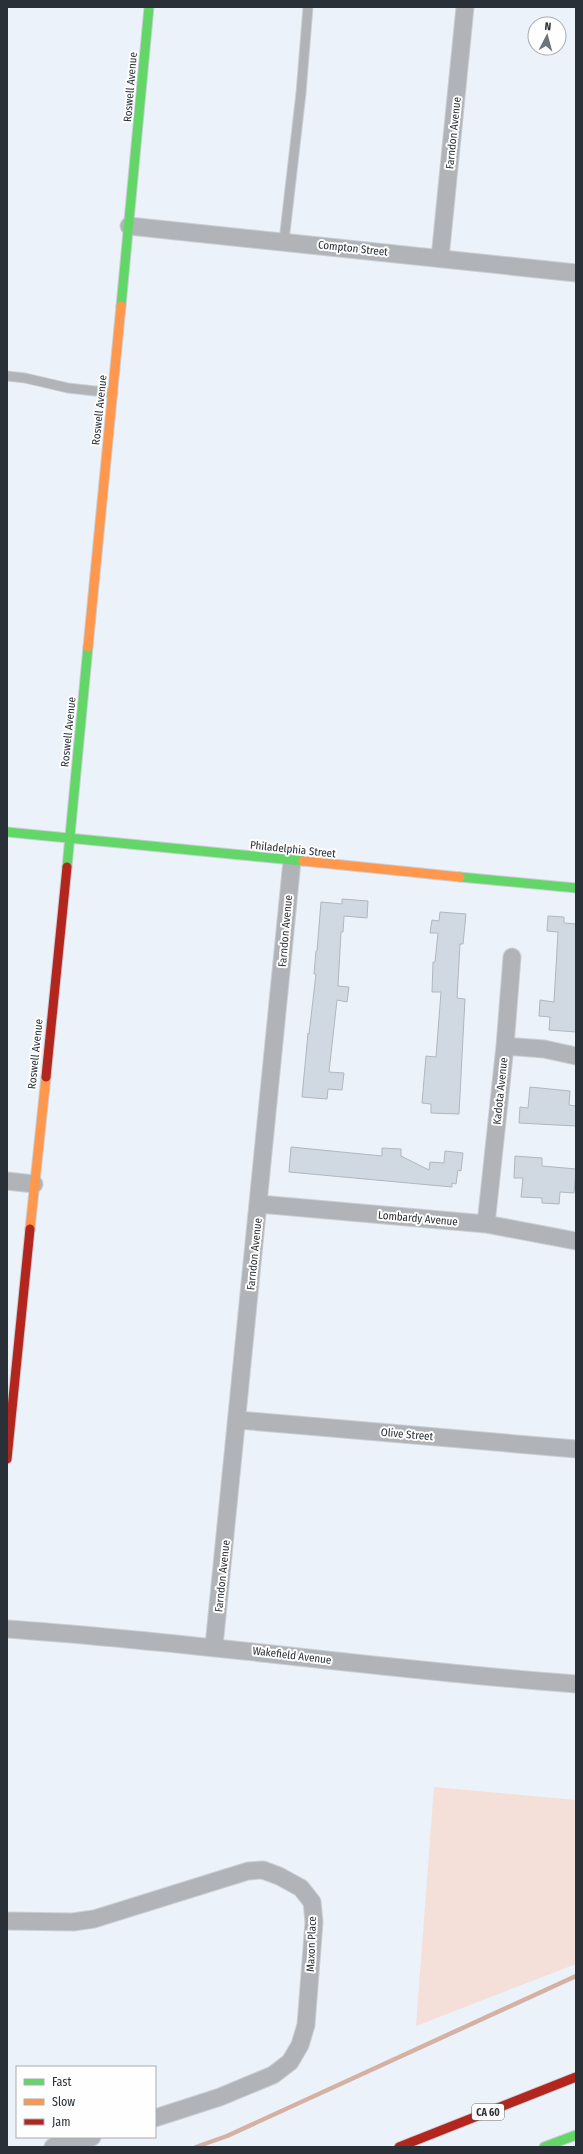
<svg xmlns="http://www.w3.org/2000/svg" width="583" height="2154" viewBox="0 0 583 2154" font-family="'Fira Sans Condensed',sans-serif">
  <style>
    .green { fill: #f4dfd9 }
    .lines { fill: none; stroke-linecap: round; stroke-linejoin: round }
    .stream { stroke: #d5b1a4; stroke-width: 4.5 }
    .building { fill: #d0d8e2; stroke: #b1b7be }
    .lane-casing { stroke: #cacfd5; stroke-width: 11 }
    .street-casing { stroke: #cacfd5; stroke-width: 19 }
    .fast-casing { stroke: #cacfd5; stroke-width: 11 }
    .slow-casing { stroke: #cacfd5; stroke-width: 11 }
    .jam-casing { stroke: #cacfd5; stroke-width: 11 }
    .lane { stroke: #b0b3b7; stroke-width: 9 }
    .street { stroke: #b0b3b7; stroke-width: 17 }
    .fast { stroke: #63d668; stroke-width: 9 }
    .slow { stroke: #ff974d; stroke-width: 9 }
    .jam { stroke: #b3261e; stroke-width: 9 }
    .labels { text-anchor: middle; stroke-width: 4; stroke-linejoin: round; paint-order: stroke }
    .shield { fill: #fefefe; stroke: #696e73; stroke-width: 1 }
    .shield-label { font-size: 10px; font-weight: bold; fill: #293038 }
    .street-label { font-size: 11px; fill: #293038; stroke: #fefefe }
  </style>
  <rect width="100%" height="100%" fill="#ecf2f9"/>
  <path class="green" d="M434 1787 576 1800V1964L416 2026Z"/>
  <g class="lines">
    <path class="stream" d="M196 2147 227 2136 576 1976"/>
  </g>
  <path class="building" d="M342 899 368 901 367 918 344 916 343 932H341L338 986 349 987 347 1002 337 1000 329 1072 344 1073 342 1090 328 1089 327 1099 302 1097 308 1033 309 1034 316 974H314L316 951H317L321 902 342 904Z
    M440 912 466 914 463 944H460L457 998 465 999 459 1114 431 1113V1104L422 1103 426 1056 436 1057 441 992H432L433 962H435L438 933H430L432 920 439 921Z
    M548 916 564 917V923L576 924V1032L549 1030 550 1017 539 1016 540 1000 554 1002 558 932 547 931Z
    M530 1087 570 1091 569 1105 576 1106V1126L519 1123 520 1107 528 1108Z
    M291 1147 382 1156V1148L401 1149V1156L429 1170 430 1162 444 1163 445 1151 463 1153 461 1171 458 1170 456 1184 452 1183V1187L289 1172Z
    M515 1156 542 1158V1166L576 1169 574 1193 560 1192 559 1204 542 1203V1198L521 1197 523 1178H514Z"/>
  <g class="lines">
    <g class="lane-casing">
      <path id="lane" d="M284 241 301 93 308 7
        M7 376 25 378 68 388 113 393"/>
    </g>
    <g class="street-casing">
      <path id="street" d="M129 226 576 273
        M440 258 465 7
        M505 1046 544 1049 576 1056
        M7 1181 34 1184
        M259 1204 486 1224 576 1241
        M486 1224 505 1046 512 957
        M238 1420 576 1449
        M7 1629C197 1642 386 1670 576 1684
        M214 1646 292 861
        M7 1921 73 1922 94 1919 248 1871 263 1870 279 1876 301 1888 312 1902 314 1922 306 2025 300 2045 290 2062 273 2075 220 2097 155 2118
        M53 2147 92 2137"/>
    </g>
    <g class="fast-casing">
      <path id="fast" d="M121 306 149 7
        M7 832 303 861
        M67 867 88 647
        M460 877 576 888
        M544 2147 576 2135"/>
    </g>
    <g class="slow-casing">
      <path id="slow" d="M88 647 121 306
        M303 861 460 877
        M30 1229 46 1077"/>
    </g>
    <g class="jam-casing">
      <path id="jam" d="M46 1077 67 867
        M7 1459 30 1229
        M399 2147 576 2077"/>
    </g>
    <use href="#lane" class="lane"/>
    <use href="#street" class="street"/>
    <use href="#fast" class="fast"/>
    <use href="#slow" class="slow"/>
    <use href="#jam" class="jam"/>
  </g>
  <g class="labels">
    <rect class="shield" x="472" y="2104" width="32" height="16" rx="3"/>
    <g class="shield-label">
      <text x="488" y="2116">CA 60</text>
    </g>
    <g class="street-label">
      <text transform="translate(130 87) rotate(-85)" y="4">Roswell Avenue</text>
      <text transform="translate(453 133) rotate(-84)" y="4">Farndon Avenue</text>
      <text transform="translate(353 248) rotate(6)" y="4">Compton Street</text>
      <text transform="translate(99 410) rotate(-84)" y="4">Roswell Avenue</text>
      <text transform="translate(68 732) rotate(-84)" y="4">Roswell Avenue</text>
      <text transform="translate(293 849) rotate(6)" y="4">Philadelphia Street</text>
      <text transform="translate(285 931) rotate(-85)" y="4">Farndon Avenue</text>
      <text transform="translate(35 1054) rotate(-84)" y="4">Roswell Avenue</text>
      <text transform="translate(500 1091) rotate(-84)" y="4">Kadota Avenue</text>
      <text transform="translate(418 1218) rotate(5)" y="4">Lombardy Avenue</text>
      <text transform="translate(254 1254) rotate(-84)" y="4">Farndon Avenue</text>
      <text transform="translate(407 1434) rotate(5)" y="4">Olive Street</text>
      <text transform="translate(222 1576) rotate(-84)" y="4">Farndon Avenue</text>
      <text transform="translate(292 1655) rotate(7)" y="4">Wakefield Avenue</text>
      <text transform="translate(311 1944) rotate(-88)" y="4">Maxon Place</text>
    </g>
  </g>
  <rect width="583" height="2154" fill="none" stroke="#293038" stroke-width="16"/>
  <rect x="16" y="2066" width="140" height="72" fill="#fefefe" stroke="#a9acaf"/>
  <rect x="24" y="2079" width="20" height="6" fill="#63d668" stroke="#a9acaf"/>
  <text x="52" y="2086" font-size="12" fill="#293038">Fast</text>
  <rect x="24" y="2099" width="20" height="6" fill="#ff974d" stroke="#a9acaf"/>
  <text x="52" y="2106" font-size="12" fill="#293038">Slow</text>
  <rect x="24" y="2119" width="20" height="6" fill="#b3261e" stroke="#a9acaf"/>
  <text x="52" y="2126" font-size="12" fill="#293038">Jam</text>
  <g transform="translate(547 36) rotate(6)"><circle r="19" fill="#fefefe" stroke="#a9acaf"/>
  <path d="M0-3L7 15L0 10L-7 15Z" fill="#6d747c"/>
  <text y="-6" font-size="11" font-weight="bold" text-anchor="middle" fill="#293038">N</text>
  </g>
</svg>
